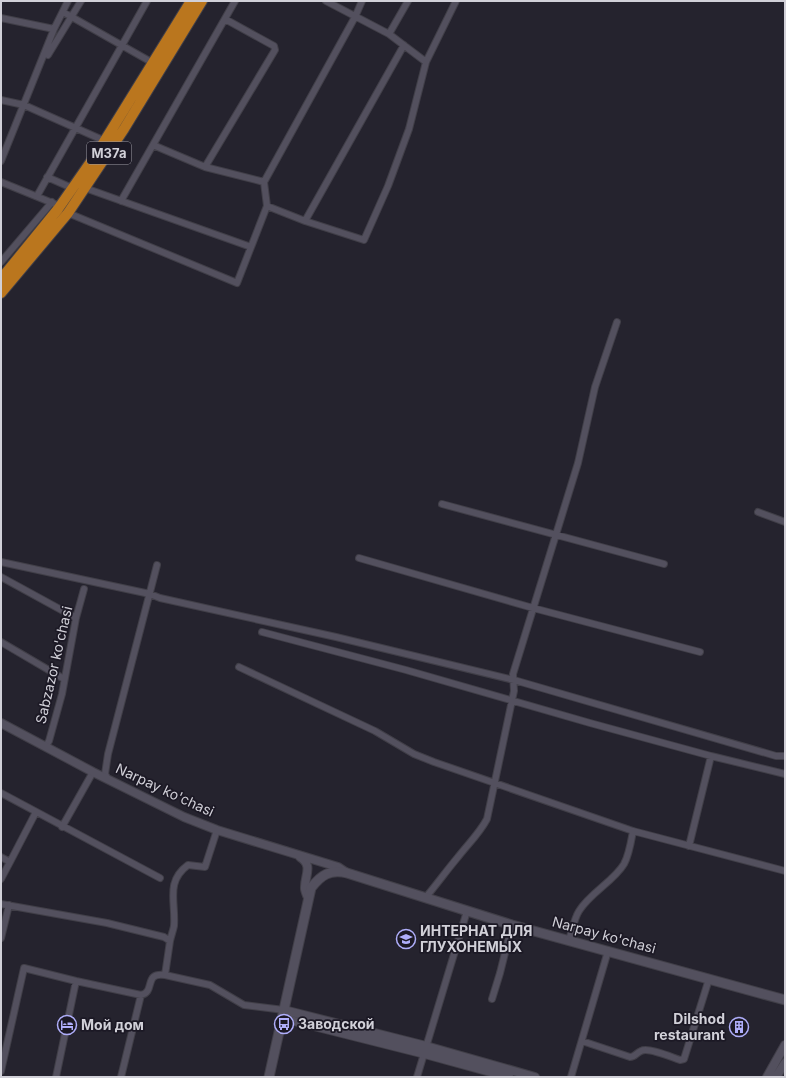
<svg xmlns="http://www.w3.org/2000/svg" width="786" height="1078" viewBox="0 0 786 1078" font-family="Inter,sans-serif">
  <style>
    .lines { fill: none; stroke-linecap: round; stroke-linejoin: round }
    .minor-casing { stroke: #413f48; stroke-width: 8 }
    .tertiary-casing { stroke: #413f48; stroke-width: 10 }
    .secondary-casing { stroke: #413f48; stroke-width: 11 }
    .trunk-casing { stroke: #413f48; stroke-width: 12 }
    .minor { stroke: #53505e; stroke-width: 6 }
    .tertiary { stroke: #53505e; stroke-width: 8 }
    .secondary { stroke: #53505e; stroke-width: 9 }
    .trunk { stroke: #ba761e; stroke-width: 10 }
    .labels { text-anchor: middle; stroke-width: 3.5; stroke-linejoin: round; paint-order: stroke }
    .shield { fill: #1c1925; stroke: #9b99a2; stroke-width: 1 }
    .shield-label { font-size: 13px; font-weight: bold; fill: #d1d0d8 }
    .street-label { font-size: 14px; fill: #d1d0d8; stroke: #1c1925 }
    .poi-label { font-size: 14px; font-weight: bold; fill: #d1d0d8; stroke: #1c1925; text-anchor: start }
  </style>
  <rect width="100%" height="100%" fill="#25232e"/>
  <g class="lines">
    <g class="minor-casing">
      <path id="minor" d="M326 1 389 34 426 62
        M63 12 153 63
        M1 18 54 29
        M389 34 408 1
        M48 55 81 1
        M1 100 24 105 105 141
        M153 145 205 167 264 182 267 206
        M1 161 54 29 68 1
        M205 167 275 50 274 46 225 19
        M47 177 72 188
        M1 182 55 204
        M264 182 355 17 362 1
        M85 188 251 247
        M37 196 147 1
        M121 201 235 1
        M68 213 237 283 267 206 305 221 364 240 388 186 409 129 426 62 456 1
        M305 221 404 45
        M1 262 52 202
        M442 504 664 564
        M758 512 785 522
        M359 558 533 608 700 652
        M1 562 150 594 160 598 336 637 514 680 776 756H785
        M1 577 76 618
        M262 632 406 670 590 723 711 756 785 774
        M1 642 64 679
        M239 667 375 731 414 754 434 762 633 831 785 871
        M46 746 49 741 62 694 76 618 84 589
        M108 779 105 774 108 754 157 565
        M1 793 160 878
        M62 827 93 772
        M689 846 711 756
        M1 857 10 862 36 812
        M1 879 10 862
        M426 897C437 884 447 870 458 857 468 844 479 834 487 819L514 691 513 674 578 463 595 387 617 322
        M1 904 107 923 164 937 170 941 165 975
        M1 938 9 905
        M569 940C572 931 574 919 579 911 590 893 614 881 624 864 629 855 631 842 633 831
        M170 941C171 936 173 931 174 926 176 902 165 882 188 865L205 867 217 830
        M492 999 500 973 512 925
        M582 1041 630 1057C635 1057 636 1053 641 1051 648 1047 671 1057 680 1060L684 1059 709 979
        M1 1071 24 968 76 981 141 995C156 992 143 972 165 975L210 985 244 1005 284 1010
        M56 1077 76 981
        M121 1077 141 995
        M417 1077 467 911
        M571 1077 608 951"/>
    </g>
    <g class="tertiary-casing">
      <path id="tertiary" d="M1 723 93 772 184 817 217 830 338 867 347 873
        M300 857C314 866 304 876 305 889 305 891 307 895 308 898
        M284 1010 426 1046 535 1077
        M282 1018 425 1054 509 1077
        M767 1077 785 1045
        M776 1077 785 1063"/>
    </g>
    <g class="secondary-casing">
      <path id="secondary" d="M269 1077 311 888C321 875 330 869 347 873L512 925 785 1000"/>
    </g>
    <g class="trunk-casing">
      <path id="trunk" d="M1 279 58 209 99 150 191 1
        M1 293 68 213 124 129 202 1"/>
    </g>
    <use href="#minor" class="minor"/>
    <use href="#tertiary" class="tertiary"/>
    <use href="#secondary" class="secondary"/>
    <use href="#trunk" class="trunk"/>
  </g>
  <defs>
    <g id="school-ring" transform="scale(1)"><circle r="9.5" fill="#1c1925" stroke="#afaefa" stroke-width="1.5"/><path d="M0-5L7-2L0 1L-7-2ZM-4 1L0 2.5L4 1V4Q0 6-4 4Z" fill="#afaefa"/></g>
    <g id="bus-ring" transform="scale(1)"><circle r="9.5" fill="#1c1925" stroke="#afaefa" stroke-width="1.5"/><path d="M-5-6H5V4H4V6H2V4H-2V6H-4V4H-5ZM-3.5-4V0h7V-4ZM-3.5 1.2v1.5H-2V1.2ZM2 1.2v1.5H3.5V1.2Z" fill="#afaefa"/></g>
    <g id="hotel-ring" transform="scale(1)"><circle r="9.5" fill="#1c1925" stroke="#afaefa" stroke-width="1.5"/><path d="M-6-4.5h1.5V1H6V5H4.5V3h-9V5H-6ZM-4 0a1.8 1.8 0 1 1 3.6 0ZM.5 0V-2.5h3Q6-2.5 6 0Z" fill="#afaefa"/></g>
    <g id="building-ring" transform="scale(1)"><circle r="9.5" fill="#1c1925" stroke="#afaefa" stroke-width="1.5"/><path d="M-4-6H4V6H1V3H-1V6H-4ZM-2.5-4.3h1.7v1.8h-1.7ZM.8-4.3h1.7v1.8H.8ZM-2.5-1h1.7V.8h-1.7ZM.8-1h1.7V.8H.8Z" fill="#afaefa"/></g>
  </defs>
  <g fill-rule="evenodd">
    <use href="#school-ring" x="406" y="939"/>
    <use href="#bus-ring" x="284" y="1024"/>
    <use href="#hotel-ring" x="67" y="1025"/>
    <use href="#building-ring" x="739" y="1027"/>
  </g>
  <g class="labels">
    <rect class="shield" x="87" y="142" width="44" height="22" rx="3"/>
    <g class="shield-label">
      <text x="109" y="158">M37a</text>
    </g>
    <g class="street-label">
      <text transform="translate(54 665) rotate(-77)" y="5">Sabzazor ko'chasi</text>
      <text transform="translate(165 790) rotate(25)" y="5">Narpay ko'chasi</text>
      <text transform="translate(604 935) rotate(15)" y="5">Narpay ko'chasi</text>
    </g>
    <g class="poi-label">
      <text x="420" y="936">ИНТЕРНАТ ДЛЯ<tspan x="420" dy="16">ГЛУХОНЕМЫХ</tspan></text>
      <text x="725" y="1024" text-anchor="end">Dilshod<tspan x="725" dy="16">restaurant</tspan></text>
      <text x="298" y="1029">Заводской</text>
      <text x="81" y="1030">Мой дом</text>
    </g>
  </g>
  <rect width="786" height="1078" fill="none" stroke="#d1d0d8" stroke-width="4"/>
</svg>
